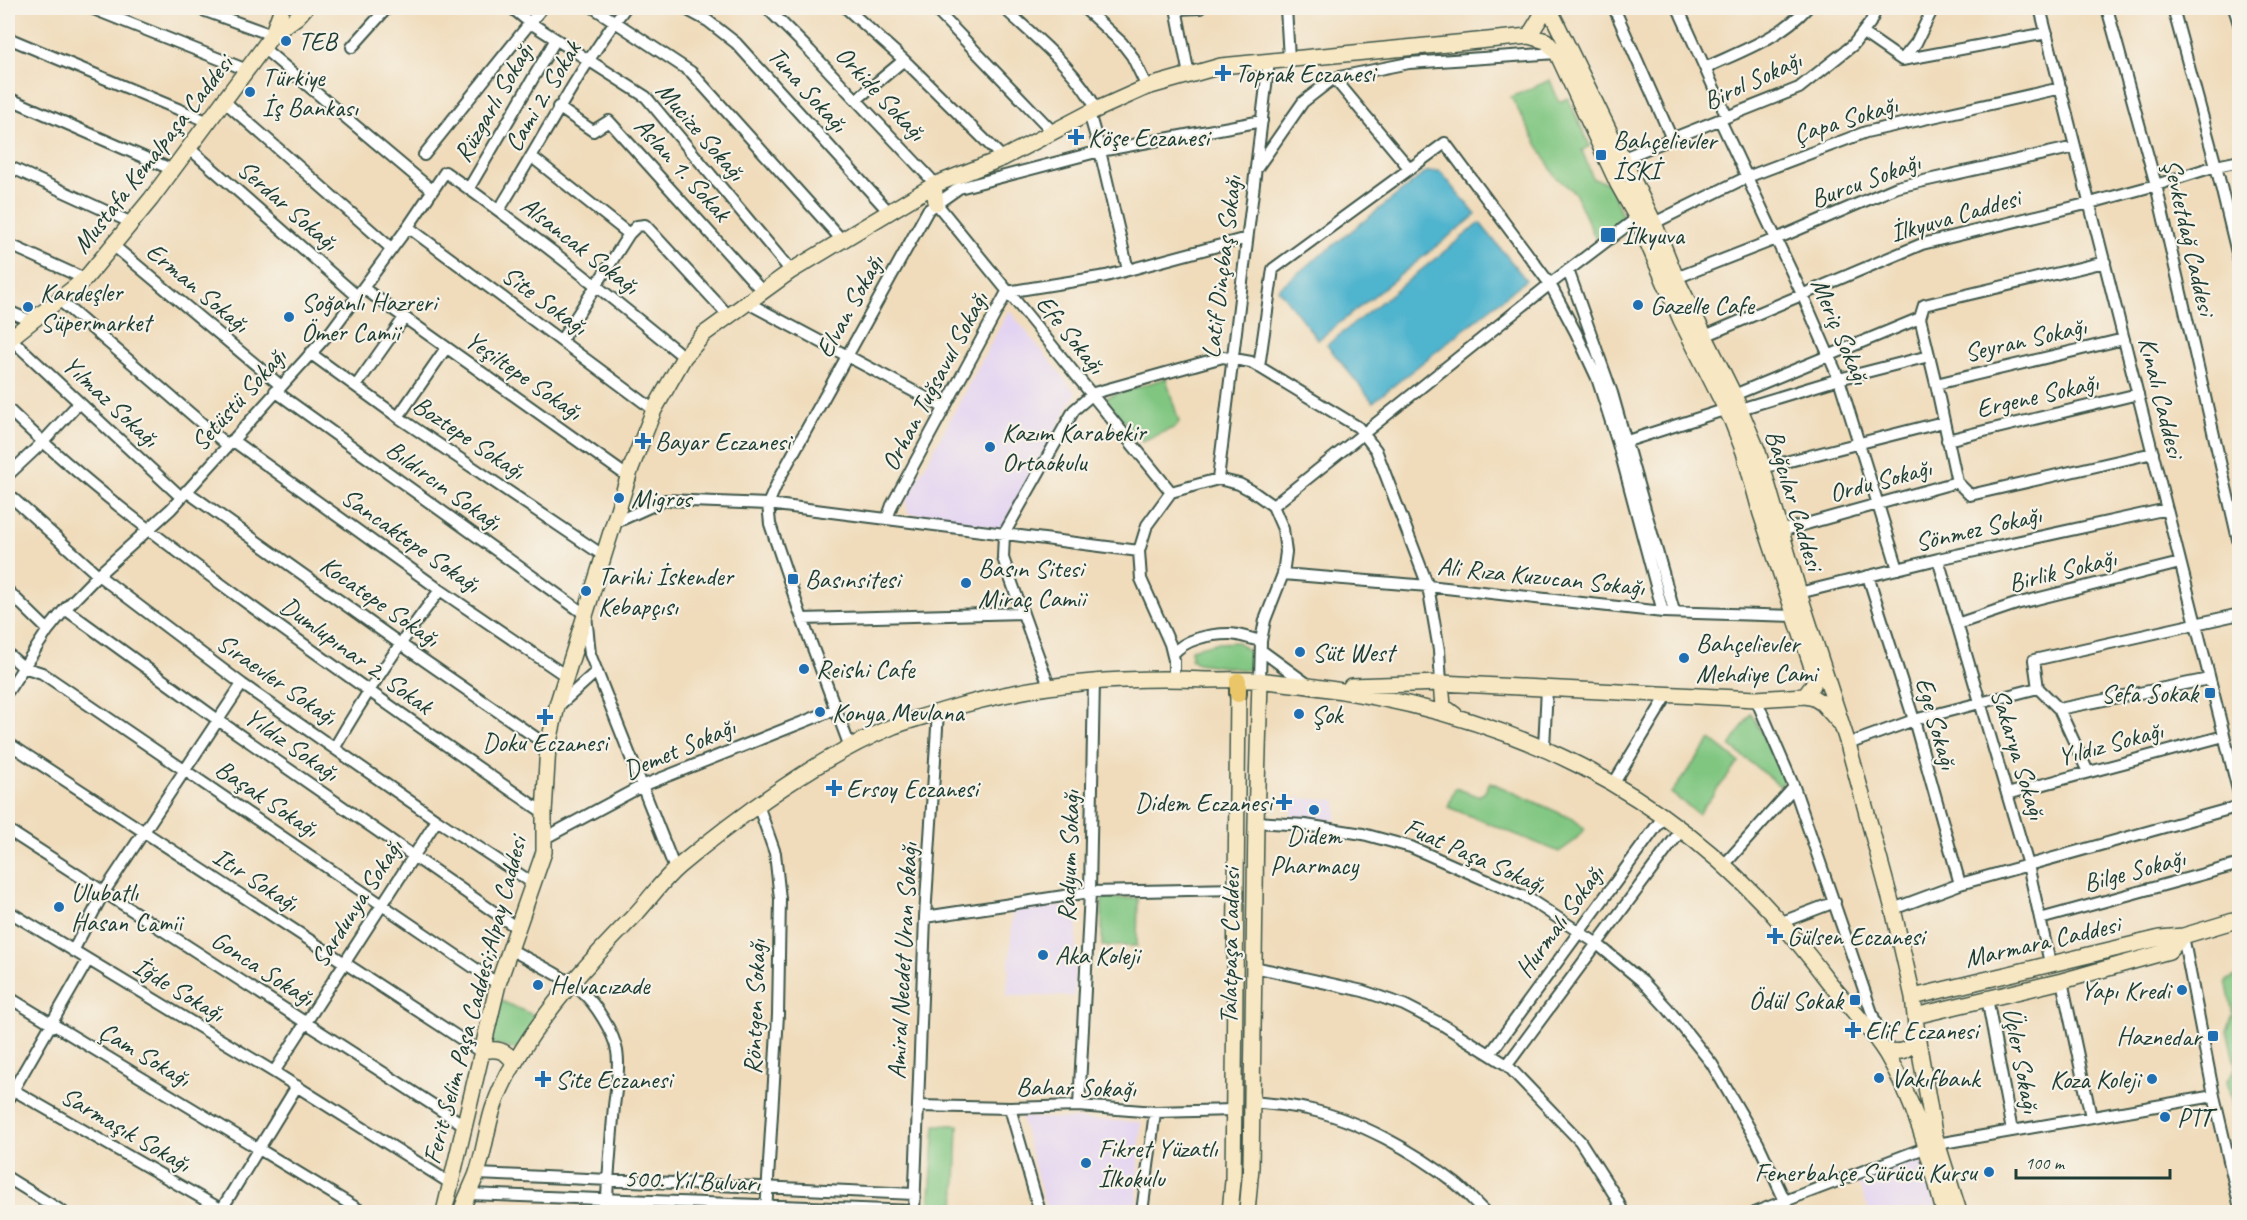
<svg xmlns="http://www.w3.org/2000/svg" width="2247" height="1220" viewBox="0 0 2247 1220" font-family="Caveat,sans-serif">
  <style>
    .built { fill: #e3d3f2 }
    .green { fill: #80c681; stroke: #50825a; stroke-width: 1.5 }
    .water { fill: #4fb4ce; stroke: #377881; stroke-width: 1.5 }
    .lines { fill: none; stroke-linecap: round; stroke-linejoin: round }
    .street-casing { stroke: #3e5548; stroke-width: 14 }
    .secondary-casing { stroke: #3e5548; stroke-width: 18 }
    .primary-casing { stroke: #3e5548; stroke-width: 20 }
    .street { stroke: #fff; stroke-width: 10 }
    .secondary { stroke: #f7e8c3; stroke-width: 15 }
    .primary { stroke: #ebc669; stroke-width: 16 }
    .poi-dot { fill: #1f6fb2; stroke: #f7f3e8; stroke-width: 2 }
    .labels { text-anchor: middle; stroke-width: 4.5; stroke-linejoin: round; paint-order: stroke }
    .poi-label { font-size: 26px; fill: #1f3d34; stroke: #f7f3e8; text-anchor: start }
    .street-label { font-size: 26px; fill: #1f3d34; stroke: #f7f3e8 }
  </style>
  <rect width="100%" height="100%" fill="#f7f3e8"/>
  <filter id="ink" filterUnits="userSpaceOnUse"><feTurbulence type="fractalNoise" baseFrequency=".0167" numOctaves="2"/><feDisplacementMap in="SourceGraphic" scale="12" xChannelSelector="R" yChannelSelector="G"/><feConvolveMatrix kernelMatrix="1 2 1 2 8 2 1 2 1" color-interpolation-filters="sRGB"/></filter>
  <filter id="wash" filterUnits="userSpaceOnUse"><feTurbulence type="fractalNoise" baseFrequency=".008" numOctaves="4" result="noise"/><feDisplacementMap in="SourceGraphic" scale="24" xChannelSelector="R" yChannelSelector="G"/><feGaussianBlur stdDeviation="1.35" result="paint"/><feColorMatrix in="noise" values="0 0 0 0 0 0 0 0 0 0 0 0 0 0 0 0 0 1.4 0 .05"/><feComposite in="paint" operator="in"/></filter>
  <g filter="url(#wash)">
    <rect width="100%" height="100%" fill="#f0dcbb"/>
    <path class="built" d="M1009 310 1076 393 1001 529 908 513 906 501Z
      M1292 798 1337 800 1336 820 1291 818Z
      M1078 905 1074 996H1007L1013 913 1016 909Z
      M1021 1117 1141 1122 1137 1203 1047 1212Z
      M1920 1152 1938 1212H1870L1856 1178Z"/>
    <path class="green" d="M1550 80 1559 102 1568 98 1590 146 1582 150 1593 179 1609 183 1625 223 1598 244 1575 193 1555 176 1511 97Z
      M1166 378 1179 422 1176 427 1142 441 1109 404 1107 397Z
      M1238 642 1250 652 1256 662 1253 667 1246 670 1197 663 1191 659V649L1216 643Z
      M1751 713 1785 776 1781 787 1730 746Z
      M1711 740 1739 762 1698 814 1671 793Z
      M1490 782 1573 819 1585 829 1573 842 1559 852 1448 807 1455 788 1478 796 1484 793Z
      M1102 898H1138L1137 946H1102Z
      M2239 972V1134L2227 1081 2236 1068 2227 1030 2233 1014 2226 981 2236 976Z
      M499 1000 538 1017 517 1050 489 1043Z
      M935 1125H958L955 1212H929Z"/>
    <path class="water" d="M1440 171 1476 215 1318 340 1278 289 1426 172Z
      M1480 223 1526 280 1373 402 1327 345Z"/>
  </g>
  <g filter="url(#ink)">
    <g class="lines">
      <g class="street-casing">
        <path id="street" d="M91 8 247 70
          M197 8 272 35
          M512 8 529 22 646 97 791 271
          M594 8 691 72 842 240
          M684 8 708 21 736 43 889 212
          M767 8 810 51 930 178 934 185
          M846 8 904 60 1003 158
          M934 8 1052 131
          M1004 8C1037 39 1076 69 1097 110
          M1084 8 1122 43 1132 56 1147 87
          M1176 8 1189 75
          M1286 8 1289 59
          M1614 8 1672 139
          M1678 8 1727 117
          M2040 8 2240 798
          M2107 8 2156 185 2240 548
          M2173 8 2216 166 2240 265
          M2234 8 2240 27
          M1177 9 1200 8
          M1863 33 1902 60 2047 33
          M8 38 209 122
          M352 47 387 8
          M263 48 432 190
          M1902 60 1916 43 1933 8
          M1705 68C1741 51 1780 38 1807 8
          M1334 78 1410 169
          M8 98 173 170
          M856 100 904 60
          M224 101 392 249
          M558 107 593 131 609 121 763 292
          M1089 113 1100 151 1128 270
          M1720 120 1802 294 1839 379 1898 569
          M189 148 357 296
          M424 155 542 8
          M532 157 629 234
          M1621 159 1799 88 1853 45 1870 23 1877 8
          M8 166 132 223
          M1257 168 1303 102 1334 78 1409 63 1557 53
          M469 188 556 39
          M936 203 1171 492
          M499 210C541 142 577 72 625 8
          M1654 223 1747 177 1866 132 2061 88
          M408 227 654 410
          M8 244 85 279
          M114 246 280 385
          M2105 262 1924 305 1920 318 1936 384 1957 482 1970 495 2153 453
          M1568 270 1612 393 1674 611
          M1676 278 1776 239 1897 187 2075 147
          M363 288 630 478
          M59 300 227 445
          M748 303 945 408
          M8 311 31 321
          M10 338 181 497
          M1700 338 1922 244 2090 203 2156 185 2216 166 2240 161
          M562 339 629 234 637 226 645 225 728 315
          M310 353 398 417 604 556
          M1259 367 1273 269 1445 143 1550 284 1576 333 1597 378 1618 444 1663 612
          M1936 384 2124 339
          M356 386 404 318
          M275 391 586 615 590 654 675 869
          M1734 395 1920 318
          M8 409C83 482 166 544 251 606 347 676 445 745 544 813
          M1740 409 1839 379 1929 356
          M398 417 446 348
          M232 440 440 590 566 676
          M1947 440 2138 394
          M1621 443 1727 409
          M1762 468 1943 422
          M8 475 42 443 79 403
          M1218 479 1269 61
          M186 491 399 643 548 746
          M8 494 98 575 242 684 437 820 534 884
          M1273 506 1550 284 1637 218
          M887 519 892 505 1007 292 1106 276 1247 238
          M614 523 665 500 768 504 1139 551
          M1781 531 1957 482
          M1938 559 2028 865 2050 963
          M1283 574 1428 586 1663 612 1795 616
          M1868 576 1914 720 1960 884
          M8 591 48 630
          M1799 593 1938 559 2167 509
          M65 609 98 575 171 509 332 330 408 227 445 172C528 230 606 293 684 357
          M802 619 1023 613
          M1957 624 2016 604 2180 563
          M1262 651 1310 686
          M8 654 23 667 42 673 498 984
          M1173 654C1185 639 1210 634 1229 634 1239 634 1251 639 1261 641
          M1174 678V660L1170 644 1141 579 1139 551 1147 525 1171 492 1218 479 1239 484 1252 491 1273 506 1283 529 1286 552 1283 574 1265 620 1261 641 1260 680
          M2209 679 2059 709 2038 688 2034 660 2240 614
          M1049 686 1003 558 1004 534 1074 410 1094 393 1223 357 1251 362 1358 427 1376 450 1428 586 1439 650 1441 683
          M8 691 48 630 65 609 218 720 517 928
          M1756 699 1794 787 1881 1039
          M556 708 597 671
          M2059 709 2088 772
          M8 743 481 1052
          M1848 744 1914 720 2038 688
          M335 747C367 691 401 641 440 590
          M850 747 802 619 770 524 768 504 779 479 928 210 959 188 1100 151 1262 121
          M1544 747 1547 688
          M1614 783 1668 694
          M2007 794 2224 736
          M758 805 775 853 780 899 778 1015 766 1212
          M1256 822 1305 825 1363 834 1411 847 1529 899 1596 943 1643 982 1668 1009 1712 1064 1758 1143 1785 1201
          M8 830 464 1125
          M545 838 642 786 836 709
          M1724 865 1794 787
          M1893 909 1960 884 2240 806
          M8 911 274 1072 450 1183
          M925 917 1090 892 1237 889
          M2040 919 2240 864
          M1782 922 1835 902
          M2183 936 2214 1096 2240 1208
          M510 949C534 963 561 974 582 992 595 1003 614 1033 617 1051 620 1068 616 1089 614 1106 611 1142 608 1177 606 1212
          M73 951 104 892 242 684
          M1254 967 1363 991 1404 1005 1443 1025 1507 1065 1580 1141 1614 1194 1623 1212
          M2062 981 2091 1117
          M8 997 363 1212
          M1987 998 2012 1131
          M1490 1054 1664 816
          M1507 1065 1682 829
          M274 1072 437 820
          M8 1087 226 1212
          M8 1099 88 960
          M1252 1102C1270 1104 1290 1105 1307 1109 1357 1119 1416 1152 1455 1183 1466 1191 1475 1203 1485 1212
          M918 1106 1010 1108 1079 1106 1155 1112 1234 1110
          M1079 1106 1090 892 1094 680
          M1010 1108 1040 1212
          M1937 1144 2214 1096
          M477 1174 914 1194
          M8 1178 63 1212
          M468 1194 914 1211
          M220 1212 297 1086
          M914 1212 925 917 938 712
          M1142 1212 1155 1112
          M1145 1212H1167
          M1756 1212 1927 1147"/>
      </g>
      <g class="secondary-casing">
        <path id="secondary" d="M1549 8 1654 223 1676 278 1734 395 1758 452 1799 593 1848 744 1893 909 1913 997 1917 1035 1934 1133 1959 1212
          M272 35 297 17 305 8
          M1529 36 1543 13 1544 8
          M934 185 936 203
          M8 340 85 279 151 199 263 48 272 35 282 8
          M1441 683 1443 706 1455 715
          M1351 686 1441 683 1756 699 1805 696 1814 698 1822 703 1839 722
          M1913 997 2160 938 2183 936 2240 919
          M1915 1016 2062 981 2169 951 2183 936
          M1885 1050C1902 1054 1909 1051 1917 1035
          M481 1052C495 1047 507 1050 514 1063
          M444 1212 498 984 544 852V813L548 746 558 702 631 468 654 410 684 357 704 334 791 271 934 185 1003 158 1089 113 1147 87 1221 66 1529 36 1546 41 1557 53 1618 184 1637 218 1681 320 1732 421 1744 452 1761 514 1815 676 1813 685 1805 696
          M461 1212C465 1200 471 1188 476 1176 484 1154 486 1131 493 1109 498 1094 506 1077 514 1064 545 1009 589 962 632 918 649 901 661 881 679 866 740 815 821 756 894 726 910 720 926 716 942 711 1028 684 1116 676 1206 680 1226 680 1246 679 1266 681 1500 704 1682 785 1825 977 1844 1002 1871 1028 1887 1055 1916 1104 1930 1158 1944 1212
          M1230 1212 1233 1181 1238 694
          M1247 1212 1251 1167 1256 822 1260 680"/>
      </g>
      <g class="primary-casing">
        <path id="primary" d="M1238 694V681"/>
      </g>
      <use href="#street" class="street"/>
      <use href="#secondary" class="secondary"/>
      <use href="#primary" class="primary"/>
    </g>
  </g>
  <g class="poi-dot">
    <circle cx="286" cy="41" r="6"/>
    <path d="M1220 64h6v6h6v6h-6v6h-6v-6h-6v-6h6z"/>
    <circle cx="250" cy="92" r="6"/>
    <path d="M1073 128h6v6h6v6h-6v6h-6v-6h-6v-6h6z"/>
    <rect x="1595" y="149" width="12" height="12" rx="3"/>
    <rect x="1600" y="227" width="16" height="16" rx="3"/>
    <circle cx="1638" cy="305" r="6"/>
    <circle cx="28" cy="307" r="6"/>
    <circle cx="289" cy="317" r="6"/>
    <path d="M640 432h6v6h6v6h-6v6h-6v-6h-6v-6h6z"/>
    <circle cx="990" cy="447" r="6"/>
    <circle cx="619" cy="498" r="6"/>
    <rect x="787" y="573" width="12" height="12" rx="3"/>
    <circle cx="966" cy="583" r="6"/>
    <circle cx="586" cy="591" r="6"/>
    <circle cx="1300" cy="652" r="6"/>
    <circle cx="1684" cy="658" r="6"/>
    <circle cx="804" cy="669" r="6"/>
    <rect x="2204" y="687" width="12" height="12" rx="3"/>
    <circle cx="820" cy="712" r="6"/>
    <circle cx="1299" cy="714" r="6"/>
    <path d="M542 708h6v6h6v6h-6v6h-6v-6h-6v-6h6z"/>
    <path d="M831 779h6v6h6v6h-6v6h-6v-6h-6v-6h6z"/>
    <path d="M1281 793h6v6h6v6h-6v6h-6v-6h-6v-6h6z"/>
    <circle cx="1314" cy="810" r="6"/>
    <circle cx="59" cy="907" r="6"/>
    <path d="M1772 927h6v6h6v6h-6v6h-6v-6h-6v-6h6z"/>
    <circle cx="1043" cy="955" r="6"/>
    <circle cx="538" cy="985" r="6"/>
    <circle cx="2182" cy="990" r="6"/>
    <rect x="1849" y="994" width="12" height="12" rx="3"/>
    <path d="M1850 1021h6v6h6v6h-6v6h-6v-6h-6v-6h6z"/>
    <rect x="2207" y="1030" width="12" height="12" rx="3"/>
    <circle cx="1879" cy="1078" r="6"/>
    <path d="M540 1070h6v6h6v6h-6v6h-6v-6h-6v-6h6z"/>
    <circle cx="2152" cy="1079" r="6"/>
    <circle cx="2165" cy="1117" r="6"/>
    <circle cx="1086" cy="1163" r="6"/>
    <circle cx="1989" cy="1172" r="6"/>
  </g>
  <g class="labels">
    <g class="poi-label">
      <text x="298" y="50">TEB</text>
      <text x="1235" y="82">Toprak Eczanesi</text>
      <text x="262" y="86">Türkiye<tspan x="262" dy="30">İş Bankası</tspan></text>
      <text x="1088" y="146">Köşe Eczanesi</text>
      <text x="1613" y="149">Bahçelievler<tspan x="1613" dy="30">İSKİ</tspan></text>
      <text x="1622" y="244">İlkyuva</text>
      <text x="40" y="301">Kardeşler<tspan x="40" dy="30">Süpermarket</tspan></text>
      <text x="301" y="311">Soğanlı Hazreri<tspan x="301" dy="30">Ömer Camii</tspan></text>
      <text x="1650" y="314">Gazelle Cafe</text>
      <text x="1002" y="441">Kazım Karabekir<tspan x="1002" dy="30">Ortaokulu</tspan></text>
      <text x="655" y="450">Bayar Eczanesi</text>
      <text x="631" y="507">Migros</text>
      <text x="978" y="577">Basın Sitesi<tspan x="978" dy="30">Miraç Camii</tspan></text>
      <text x="598" y="585">Tarihi İskender<tspan x="598" dy="30">Kebapçısı</tspan></text>
      <text x="805" y="588">Basınsitesi</text>
      <text x="1696" y="652">Bahçelievler<tspan x="1696" dy="30">Mehdiye Cami</tspan></text>
      <text x="1312" y="661">Süt West</text>
      <text x="816" y="678">Reishi Cafe</text>
      <text x="2198" y="702" text-anchor="end">Sefa Sokak</text>
      <text x="832" y="721">Konya Mevlana</text>
      <text x="1311" y="723">Şok</text>
      <text x="545" y="751" text-anchor="middle">Doku Eczanesi</text>
      <text x="846" y="797">Ersoy Eczanesi</text>
      <text x="1272" y="811" text-anchor="end">Didem Eczanesi</text>
      <text x="1314" y="844" text-anchor="middle">Didem<tspan x="1314" dy="30">Pharmacy</tspan></text>
      <text x="71" y="901">Ulubatlı<tspan x="71" dy="30">Hasan Camii</tspan></text>
      <text x="1787" y="945">Gülsen Eczanesi</text>
      <text x="1055" y="964">Aka Koleji</text>
      <text x="550" y="994">Helvacızade</text>
      <text x="2170" y="999" text-anchor="end">Yapı Kredi</text>
      <text x="1843" y="1009" text-anchor="end">Ödül Sokak</text>
      <text x="1865" y="1039">Elif Eczanesi</text>
      <text x="2201" y="1045" text-anchor="end">Haznedar</text>
      <text x="1891" y="1087">Vakıfbank</text>
      <text x="555" y="1088">Site Eczanesi</text>
      <text x="2140" y="1088" text-anchor="end">Koza Koleji</text>
      <text x="2177" y="1126">PTT</text>
      <text x="1098" y="1157">Fikret Yüzatlı<tspan x="1098" dy="30">İlkokulu</tspan></text>
      <text x="1977" y="1181" text-anchor="end">Fenerbahçe Sürücü Kursu</text>
    </g>
    <g class="street-label">
      <text transform="translate(1752 80) rotate(-25)" y="9">Birol Sokağı</text>
      <text transform="translate(808 89) rotate(48)" y="9">Tuna Sokağı</text>
      <text transform="translate(881 93) rotate(47)" y="9">Orkide Sokağı</text>
      <text transform="translate(542 96) rotate(-59)" y="9">Cami 2. Sokak</text>
      <text transform="translate(493 102) rotate(-60)" y="9">Rüzgarlı Sokağı</text>
      <text transform="translate(1845 119) rotate(-17)" y="9">Çapa Sokağı</text>
      <text transform="translate(701 131) rotate(49)" y="9">Mucize Sokağı</text>
      <text transform="translate(152 154) rotate(-52)" y="9">Mustafa Kemalpaşa Caddesi</text>
      <text transform="translate(683 169) rotate(48)" y="9">Aslan 1. Sokak</text>
      <text transform="translate(1865 180) rotate(-20)" y="9">Burcu Sokağı</text>
      <text transform="translate(288 205) rotate(41)" y="9">Serdar Sokağı</text>
      <text transform="translate(1955 215) rotate(-16)" y="9">İlkyuva Caddesi</text>
      <text transform="translate(2190 237) rotate(77)" y="9">Şevketdağ Caddesi</text>
      <text transform="translate(580 245) rotate(38)" y="9">Alsancak Sokağı</text>
      <text transform="translate(1221 267) rotate(-83)" y="9">Latif Dinçbaş Sokağı</text>
      <text transform="translate(198 287) rotate(40)" y="9">Erman Sokağı</text>
      <text transform="translate(545 300) rotate(36)" y="9">Site Sokağı</text>
      <text transform="translate(849 306) rotate(-61)" y="9">Elvan Sokağı</text>
      <text transform="translate(1841 331) rotate(67)" y="9">Meriç Sokağı</text>
      <text transform="translate(1071 334) rotate(51)" y="9">Efe Sokağı</text>
      <text transform="translate(2025 339) rotate(-13)" y="9">Seyran Sokağı</text>
      <text transform="translate(524 375) rotate(35)" y="9">Yeşiltepe Sokağı</text>
      <text transform="translate(934 381) rotate(-62)" y="9">Orhan Tuğsavul Sokağı</text>
      <text transform="translate(2037 395) rotate(-13)" y="9">Ergene Sokağı</text>
      <text transform="translate(2162 397) rotate(76)" y="9">Kınalı Caddesi</text>
      <text transform="translate(238 399) rotate(-48)" y="9">Setüstü Sokağı</text>
      <text transform="translate(111 401) rotate(43)" y="9">Yılmaz Sokağı</text>
      <text transform="translate(469 437) rotate(34)" y="9">Boztepe Sokağı</text>
      <text transform="translate(1880 480) rotate(-15)" y="9">Ordu Sokağı</text>
      <text transform="translate(444 485) rotate(36)" y="9">Bıldırcın Sokağı</text>
      <text transform="translate(1795 500) rotate(73)" y="9">Bağcılar Caddesi</text>
      <text transform="translate(1978 528) rotate(-13)" y="9">Sönmez Sokağı</text>
      <text transform="translate(411 540) rotate(35)" y="9">Sancaktepe Sokağı</text>
      <text transform="translate(2062 570) rotate(-14)" y="9">Birlik Sokağı</text>
      <text transform="translate(1541 576) rotate(6)" y="9">Ali Rıza Kuzucan Sokağı</text>
      <text transform="translate(380 601) rotate(35)" y="9">Kocatepe Sokağı</text>
      <text transform="translate(357 655) rotate(36)" y="9">Dumlupınar 2. Sokak</text>
      <text transform="translate(277 679) rotate(35)" y="9">Sıraevler Sokağı</text>
      <text transform="translate(1937 723) rotate(74)" y="9">Ege Sokağı</text>
      <text transform="translate(2110 743) rotate(-15)" y="9">Yıldız Sokağı</text>
      <text transform="translate(292 744) rotate(35)" y="9">Yıldız Sokağı</text>
      <text transform="translate(679 748) rotate(-23)" y="9">Demet Sokağı</text>
      <text transform="translate(2019 754) rotate(73)" y="9">Sakarya Sokağı</text>
      <text transform="translate(267 798) rotate(34)" y="9">Başak Sokağı</text>
      <text transform="translate(1475 855) rotate(24)" y="9">Fuat Paşa Sokağı</text>
      <text transform="translate(1068 856) rotate(-88)" y="9">Radyum Sokağı</text>
      <text transform="translate(2134 870) rotate(-15)" y="9">Bilge Sokağı</text>
      <text transform="translate(256 879) rotate(33)" y="9">Itır Sokağı</text>
      <text transform="translate(356 903) rotate(-57)" y="9">Sardunya Sokağı</text>
      <text transform="translate(1559 921) rotate(-54)" y="9">Hurmalı Sokağı</text>
      <text transform="translate(2042 941) rotate(-13)" y="9">Marmara Caddesi</text>
      <text transform="translate(1229 946) rotate(-89)" y="9">Talatpaşa Caddesi</text>
      <text transform="translate(902 961) rotate(-87)" y="9">Amiral Necdet Uran Sokağı</text>
      <text transform="translate(263 968) rotate(33)" y="9">Gonca Sokağı</text>
      <text transform="translate(179 989) rotate(31)" y="9">İğde Sokağı</text>
      <text transform="translate(474 1000) rotate(-75)" y="9">Ferit Selim Paşa Caddesi;Alpay Caddesi</text>
      <text transform="translate(754 1007) rotate(-88)" y="9">Röntgen Sokağı</text>
      <text transform="translate(145 1054) rotate(31)" y="9">Çam Sokağı</text>
      <text transform="translate(2022 1060) rotate(79)" y="9">Üçler Sokağı</text>
      <text transform="translate(1076 1087) rotate(1)" y="9">Bahar Sokağı</text>
      <text transform="translate(126 1129) rotate(30)" y="9">Sarmaşık Sokağı</text>
      <text transform="translate(692 1180) rotate(2)" y="9">500. Yıl Bulvarı</text>
    </g>
  </g>
  <rect width="2247" height="1220" fill="none" stroke="#f7f3e8" stroke-width="30"/>
  <path d="M2016 1169v9h154v-9" fill="none" stroke="#1f3d34" stroke-width="3"/>
  <text x="2025" y="1169" font-size="18" fill="#1f3d34" stroke="#f7f3e8" stroke-width="4.5" paint-order="stroke">100 m</text>
</svg>
